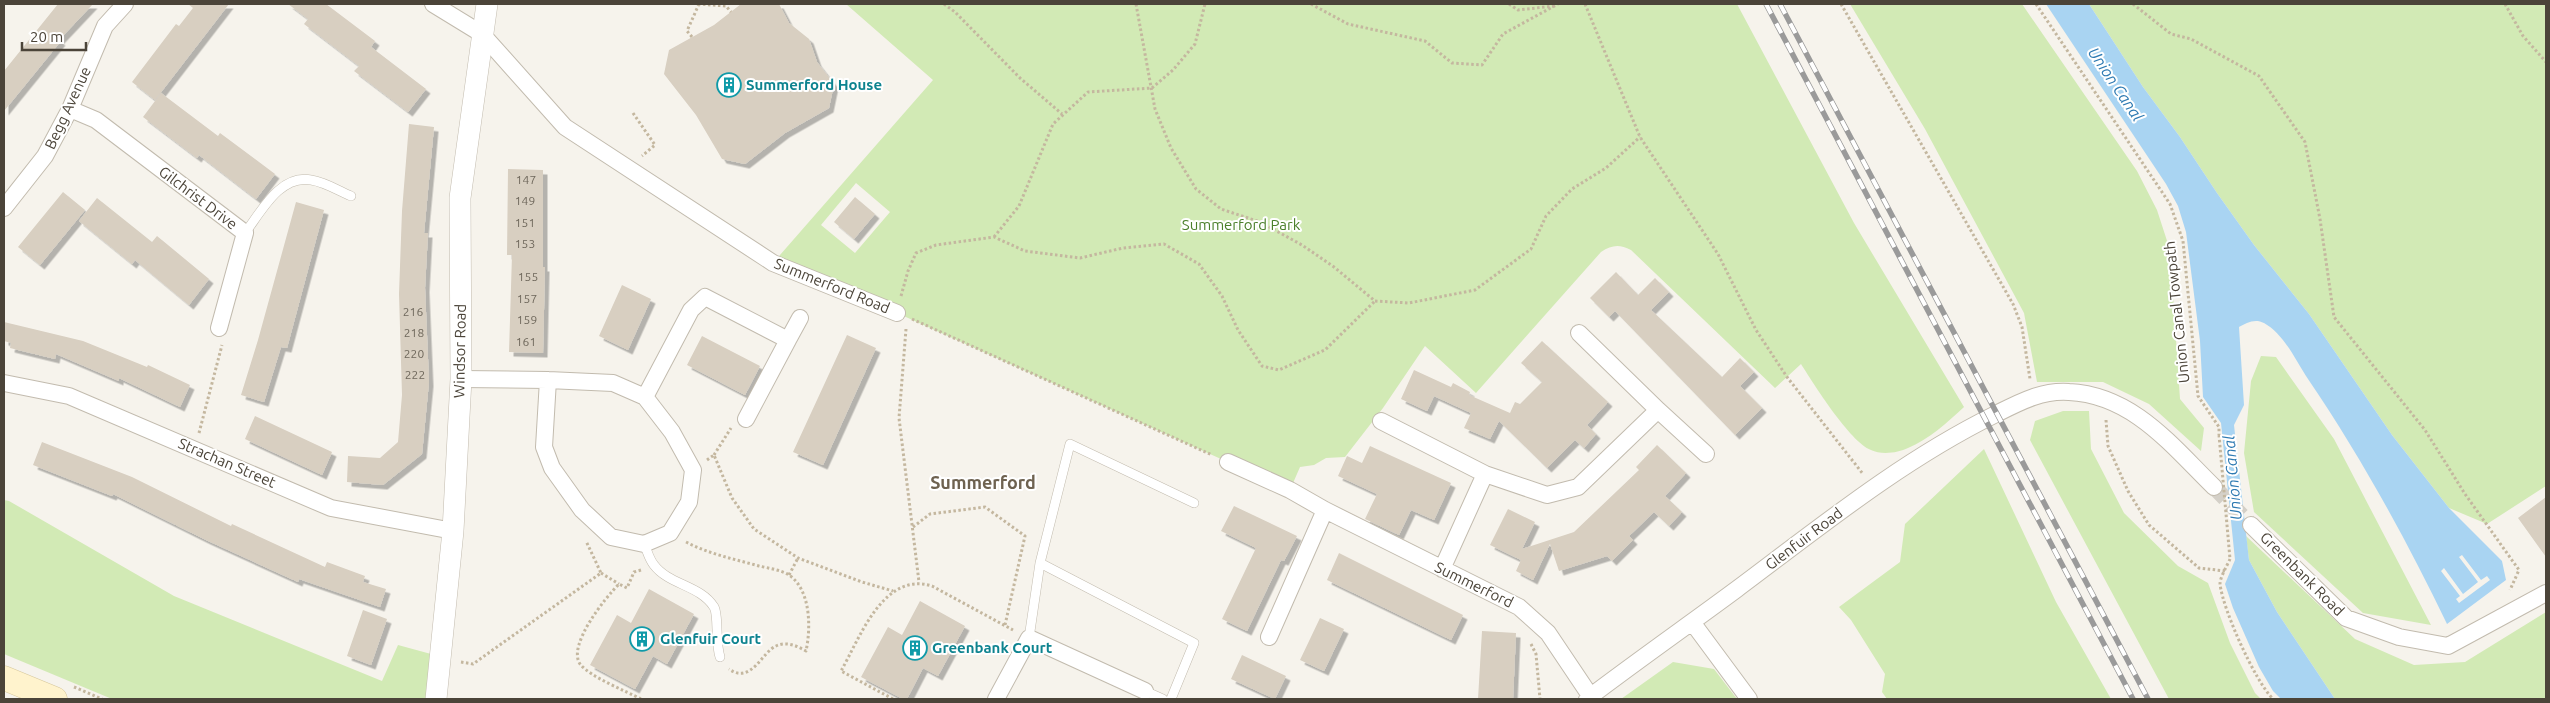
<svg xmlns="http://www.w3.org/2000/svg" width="2550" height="703" viewBox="0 0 2550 703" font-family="Ubuntu,sans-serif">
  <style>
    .green { fill: #d2eab5; fill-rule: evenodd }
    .water { fill: #a9d4f2 }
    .pier { fill: #f6f3ec }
    .building { fill: #d8cfc1; filter: url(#shadow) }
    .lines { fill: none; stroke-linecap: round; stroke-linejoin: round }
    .minor-tunnel { stroke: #d4d0c8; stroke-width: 16; stroke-dasharray: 16 8; stroke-linecap: butt }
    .service-casing { stroke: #c2bbae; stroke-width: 10 }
    .minor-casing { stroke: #c2bbae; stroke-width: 18 }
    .tertiary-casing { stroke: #c2bbae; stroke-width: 22 }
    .secondary-casing { stroke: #d6c79b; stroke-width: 25 }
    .path { stroke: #c4b79f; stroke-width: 3; stroke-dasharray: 2.5 2.5; stroke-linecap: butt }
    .service { stroke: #fff; stroke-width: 9 }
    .minor { stroke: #fff; stroke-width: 16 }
    .tertiary { stroke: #fff; stroke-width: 21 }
    .secondary { stroke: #fff3cd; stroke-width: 24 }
    .rail-casing { stroke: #9a9a9a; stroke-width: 5.5 }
    .rail { stroke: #fff; stroke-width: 4; stroke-dasharray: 11; stroke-linecap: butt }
    .path-bridge { stroke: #c4b79f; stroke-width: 3; stroke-dasharray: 2.5 2.5; stroke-linecap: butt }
    .labels { text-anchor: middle; stroke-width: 4; stroke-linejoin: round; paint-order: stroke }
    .number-label { font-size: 12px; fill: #6e675b }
    .culture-label { font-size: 15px; font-weight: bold; fill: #0d838f; stroke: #fff; text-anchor: start }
    .street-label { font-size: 15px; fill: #4b4439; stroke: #fff }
    .park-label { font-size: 15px; fill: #4a7f2a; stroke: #fff }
    .water-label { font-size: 16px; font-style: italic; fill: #2e7ab2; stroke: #fff }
    .quarter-label { font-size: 18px; font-weight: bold; fill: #6e6250; stroke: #fff }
  </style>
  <defs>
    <filter id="shadow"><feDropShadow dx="4.5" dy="4.5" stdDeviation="0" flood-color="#0004"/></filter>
  </defs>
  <rect width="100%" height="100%" fill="#f6f3ec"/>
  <path class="green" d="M846 4H1737L1854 223 1964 407C1948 422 1928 440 1908 448 1898 453 1881 455 1871 450 1850 442 1813 383 1801 364L1775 388 1631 250C1619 244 1612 245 1601 252L1476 393 1425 346 1383 408 1345 457 1326 458 1314 465 1300 467 1290 490 897 313 773 263 933 80ZM856 183 890 212 855 253 821 225Z
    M1850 4H2022L2137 171 2157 210 2170 250 2180 399 2204 428 2201 451 2149 404 2103 382H2037L2024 313 1925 129Z
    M2089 4H2546V486L2487 524 2449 508 2392 435 2309 314 2254 245 2217 193 2180 137 2143 87Z
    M2261 356 2276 357 2334 439 2431 625 2363 613 2254 512 2244 453 2251 381Z
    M2063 411H2089L2091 449 2124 513 2178 566 2208 583 2230 643 2255 693 2261 699H2169L2030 440 2035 421Z
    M1984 449 2056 602 2111 699H1887L1882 692 1885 674 1851 620 1839 607 1900 562 1905 524Z
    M4 500 9 501 174 596 382 681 398 645 431 654 426 699H112L4 654Z
    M2246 536 2355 639 2414 665 2465 662 2546 612V699H2335L2277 612 2249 560Z
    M1673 662 1714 669 1737 699H1621Z"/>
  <path class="water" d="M2046 4H2089L2143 87 2180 137 2217 193 2254 245 2309 314 2392 435 2449 508 2502 561 2506 580 2447 624C2406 539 2361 457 2308 379 2296 361 2284 334 2264 323 2255 318 2246 323 2239 327L2244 405 2234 425 2249 560 2277 612 2335 699H2281L2273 691 2259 667 2233 608 2225 584 2235 560 2221 423 2203 397 2200 341 2186 232 2178 206 2166 184Z"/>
  <path class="pier" d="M2462 555 2481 580 2487 576 2490 580 2459 603 2456 599 2460 596 2441 571 2444 568 2463 594 2478 582 2459 557Z"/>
  <path class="building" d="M58 4H93L59 40 61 41 4 111V71Z
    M188 4H229L155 100 132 82 176 24 179 26 193 8Z
    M288 4H326L375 41 371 47 426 89 408 112 354 71 359 66 304 24 308 19Z
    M741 4H779L789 23 809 39 817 62 834 84 829 108 785 133 745 164 722 159 696 115 664 74 669 50 714 25Z
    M161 93 218 136 220 133 275 174 256 199 199 155 197 158 143 117Z
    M409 124 434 127 424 233H428L425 288 429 382 422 454 383 485 347 482 348 456 380 458 398 442 402 395 399 294 402 211Z
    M508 169 543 170V267H545L543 353 509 352 512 255H507Z
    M63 192 85 210 40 265 18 247Z
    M855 197 875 214 854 239 834 222Z
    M97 198 152 242 157 236 209 279 189 305 135 260 132 264 79 221Z
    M296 202 324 210 287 348 281 347 264 402 241 395 258 340Z
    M1616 272 1638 295 1655 278 1669 292 1651 310 1722 377 1740 358 1754 372 1740 386 1762 408 1735 435 1615 311 1609 317 1590 298Z
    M622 285 651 299 628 350 599 336Z
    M4 322 83 341 147 367 148 365 190 385 180 407 119 378V381L56 354 55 359 10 348 11 343 4 341Z
    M847 335 876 348 823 465 793 452Z
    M702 336 760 366 745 395 687 365Z
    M1542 341 1608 402 1587 425 1596 434 1584 448 1575 440 1547 468 1499 421 1490 439 1464 428 1471 413 1434 396 1427 411 1401 399 1414 370 1451 387 1453 383 1470 392 1469 395 1510 413 1515 402 1520 404 1542 382 1521 363Z
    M255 416 332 452 322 475 245 439Z
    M42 442 132 477 231 526 232 524 325 567 327 562 365 576 363 582 386 589 380 607 299 579 298 582 206 540 113 494 112 496 33 465Z
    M1657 445 1686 473 1665 496 1682 512 1669 526 1654 512 1629 536 1633 540 1612 561 1607 556 1559 571 1550 544 1533 580 1516 571 1521 560 1490 545 1508 509 1535 522 1522 549 1574 532 1639 470 1636 467Z
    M1370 446 1451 483 1434 520 1411 510 1399 535 1365 519 1377 494 1338 476 1347 456 1362 463Z
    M2546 497V557L2518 518Z
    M1234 506 1297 536 1284 561 1281 560 1247 631 1222 619 1256 548 1221 531Z
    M1339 553 1463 615 1451 640 1327 580Z
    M649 589 694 614 667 664 653 656 635 689 590 665 617 615 631 623Z
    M920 601 965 626 938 676 923 668 907 699H903L861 677 888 627 902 635Z
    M363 610 387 619 371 665 347 656Z
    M1320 618 1344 629 1324 671 1300 660Z
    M1482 631 1516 633 1513 699H1478Z
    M1242 655 1286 676 1275 699 1231 679Z"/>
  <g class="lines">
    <path class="minor-tunnel" d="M2214 487 2251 525"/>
    <g class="service-casing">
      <path id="service" d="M245 233C261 212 280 174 311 180 325 182 339 191 351 196
        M644 544C647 550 649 559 654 565 669 585 700 585 714 607 719 615 715 642 720 657
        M1040 563 1194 643 1171 699
        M1029 638 1040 563 1070 444 1194 503
        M1145 691 1163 699"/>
    </g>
    <g class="minor-casing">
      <path id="minor" d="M433 4 482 34 565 127 773 263 897 313
        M70 109 96 120 245 233 219 328
        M4 208 45 156 70 109 105 26 125 4
        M1579 333 1658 410
        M788 340 800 318
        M461 379 548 380 613 383 645 397 672 432 693 470 689 502 670 533 644 544 611 537 582 510 552 468 544 447 548 380
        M4 383 69 396 331 508 453 531
        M645 397 691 310 705 297 788 340 746 419
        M1381 421 1485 474 1547 495 1578 487 1658 410 1706 454
        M1228 462 1290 490 1325 510 1519 607 1548 633 1591 697
        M2251 525 2346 618 2399 637 2448 646 2546 593
        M1442 569 1485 474
        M1692 622 1749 699
        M1269 637 1325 510
        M996 699 1029 638 1145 691
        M1587 699C1637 661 1687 626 1737 589 1820 527 1901 461 1994 415 2018 403 2041 390 2069 392 2133 395 2172 446 2214 487"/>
    </g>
    <g class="tertiary-casing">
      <path id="tertiary" d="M436 699 453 531 461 379 460 198 487 4"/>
    </g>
    <g class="secondary-casing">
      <path id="secondary" d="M4 678 55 699"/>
    </g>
    <path class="path" d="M698 4 726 6 731 12
      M944 4 955 12 1020 78 1062 114
      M1136 4 1155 109 1171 148 1196 189 1221 209 1260 222 1302 245 1334 267 1375 301 1409 303 1475 290 1531 249 1546 216 1572 189 1606 168 1640 137
      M1311 4 1348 24 1425 41 1452 63 1482 65 1503 34 1558 4
      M1509 4 1518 10 1554 6
      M1585 4 1640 137 1718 254 1756 330 1787 377 1863 474
      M1841 4 2013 304 2022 327 2030 379
      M2036 4 2170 204 2183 241 2198 396 2219 427V435
      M2133 4 2171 34 2191 39 2259 76 2305 142 2320 219 2334 317 2425 430 2465 494 2519 570 2510 590
      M2505 4 2523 36 2546 62
      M692 37 687 31 699 4
      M633 113 655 145 642 156
      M994 237 1019 206 1053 124 1088 92 1152 88 1173 70 1195 44 1205 4
      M901 296 908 271 916 253 936 245 994 237 1025 251 1080 258 1123 248 1164 244 1199 264 1222 296 1238 330 1262 366 1279 370 1325 350 1375 301
      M912 319 1212 455
      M906 329 899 418 919 582
      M2106 420 2108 446 2128 491 2149 525 2199 568 2225 571
      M199 433 222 345
      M714 455 731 428
      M707 460 714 455 732 498 754 529 798 558 862 582 893 591
      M913 527 930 514 985 507 1025 536 1005 625
      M686 542C709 554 734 559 759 566 768 568 781 570 789 575 811 590 811 628 806 651 797 646 787 641 776 646 762 652 751 685 729 669
      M2230 559C2227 566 2220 577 2220 584 2223 610 2255 681 2273 699
      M641 570 634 572 627 588 619 584C606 597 567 645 580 664 590 677 626 691 641 699
      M601 573 619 584
      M789 575 798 558
      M1531 644 1536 654 1540 699
      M461 662 473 664 601 573 586 541
      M74 687 102 699
      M893 699 841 671C860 638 883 571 932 586L1013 630"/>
    <use href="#service" class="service"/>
    <use href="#minor" class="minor"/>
    <use href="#tertiary" class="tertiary"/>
    <use href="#secondary" class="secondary"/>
    <g class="rail-casing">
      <path id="rail" d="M1766 4 2133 699
        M1780 4 2148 699"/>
    </g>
    <use href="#rail" class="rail"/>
    <path class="path-bridge" d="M2219 435 2230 559"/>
  </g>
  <defs>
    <g id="building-ring" transform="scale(1.25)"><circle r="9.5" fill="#fff" stroke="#0f9aa8" stroke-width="1.5"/><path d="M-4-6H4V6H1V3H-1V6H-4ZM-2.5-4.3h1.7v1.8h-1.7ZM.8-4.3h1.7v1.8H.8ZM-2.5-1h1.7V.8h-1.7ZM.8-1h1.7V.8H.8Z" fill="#0f9aa8"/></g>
  </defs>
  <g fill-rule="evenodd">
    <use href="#building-ring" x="729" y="85"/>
    <use href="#building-ring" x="642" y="639"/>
    <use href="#building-ring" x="915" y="648"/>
  </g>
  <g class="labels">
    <g class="number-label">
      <text x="526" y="184">147</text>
      <text x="525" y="205">149</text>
      <text x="525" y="227">151</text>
      <text x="525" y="248">153</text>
      <text x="528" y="281">155</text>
      <text x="527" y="303">157</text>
      <text x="413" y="316">216</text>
      <text x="527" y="324">159</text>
      <text x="414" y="337">218</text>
      <text x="526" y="346">161</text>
      <text x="414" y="358">220</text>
      <text x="415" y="379">222</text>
    </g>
    <g class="culture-label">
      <text x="746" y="90">Summerford House</text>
      <text x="660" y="644">Glenfuir Court</text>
      <text x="932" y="653">Greenbank Court</text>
    </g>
    <g class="street-label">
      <text transform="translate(68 108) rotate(-65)" y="5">Begg Avenue</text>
      <text transform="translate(198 198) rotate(37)" y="5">Gilchrist Drive</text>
      <text transform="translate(832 286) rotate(22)" y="5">Summerford Road</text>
      <text transform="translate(2177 312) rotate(-96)" y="5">Union Canal Towpath</text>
      <text transform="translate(460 351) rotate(-89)" y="5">Windsor Road</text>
      <text transform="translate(227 463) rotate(23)" y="5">Strachan Street</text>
      <text transform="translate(1804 539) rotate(-37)" y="5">Glenfuir Road</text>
      <text transform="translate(2302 574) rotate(45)" y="5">Greenbank Road</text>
      <text transform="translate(1474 585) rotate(26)" y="5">Summerford</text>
    </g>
    <g class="park-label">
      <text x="1241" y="230">Summerford Park</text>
    </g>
    <g class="water-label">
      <text transform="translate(2116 84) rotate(56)" y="6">Union Canal</text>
      <text transform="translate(2232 478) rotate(-95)" y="6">Union Canal</text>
    </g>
    <g class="quarter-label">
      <text x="983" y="489">Summerford</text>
    </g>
  </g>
  <rect width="2550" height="703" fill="none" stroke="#4b4439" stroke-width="10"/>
  <path d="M22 42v8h64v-8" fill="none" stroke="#4b4439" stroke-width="2.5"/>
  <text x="30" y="42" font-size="15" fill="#4b4439" stroke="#ffffff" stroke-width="4" paint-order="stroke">20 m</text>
</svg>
